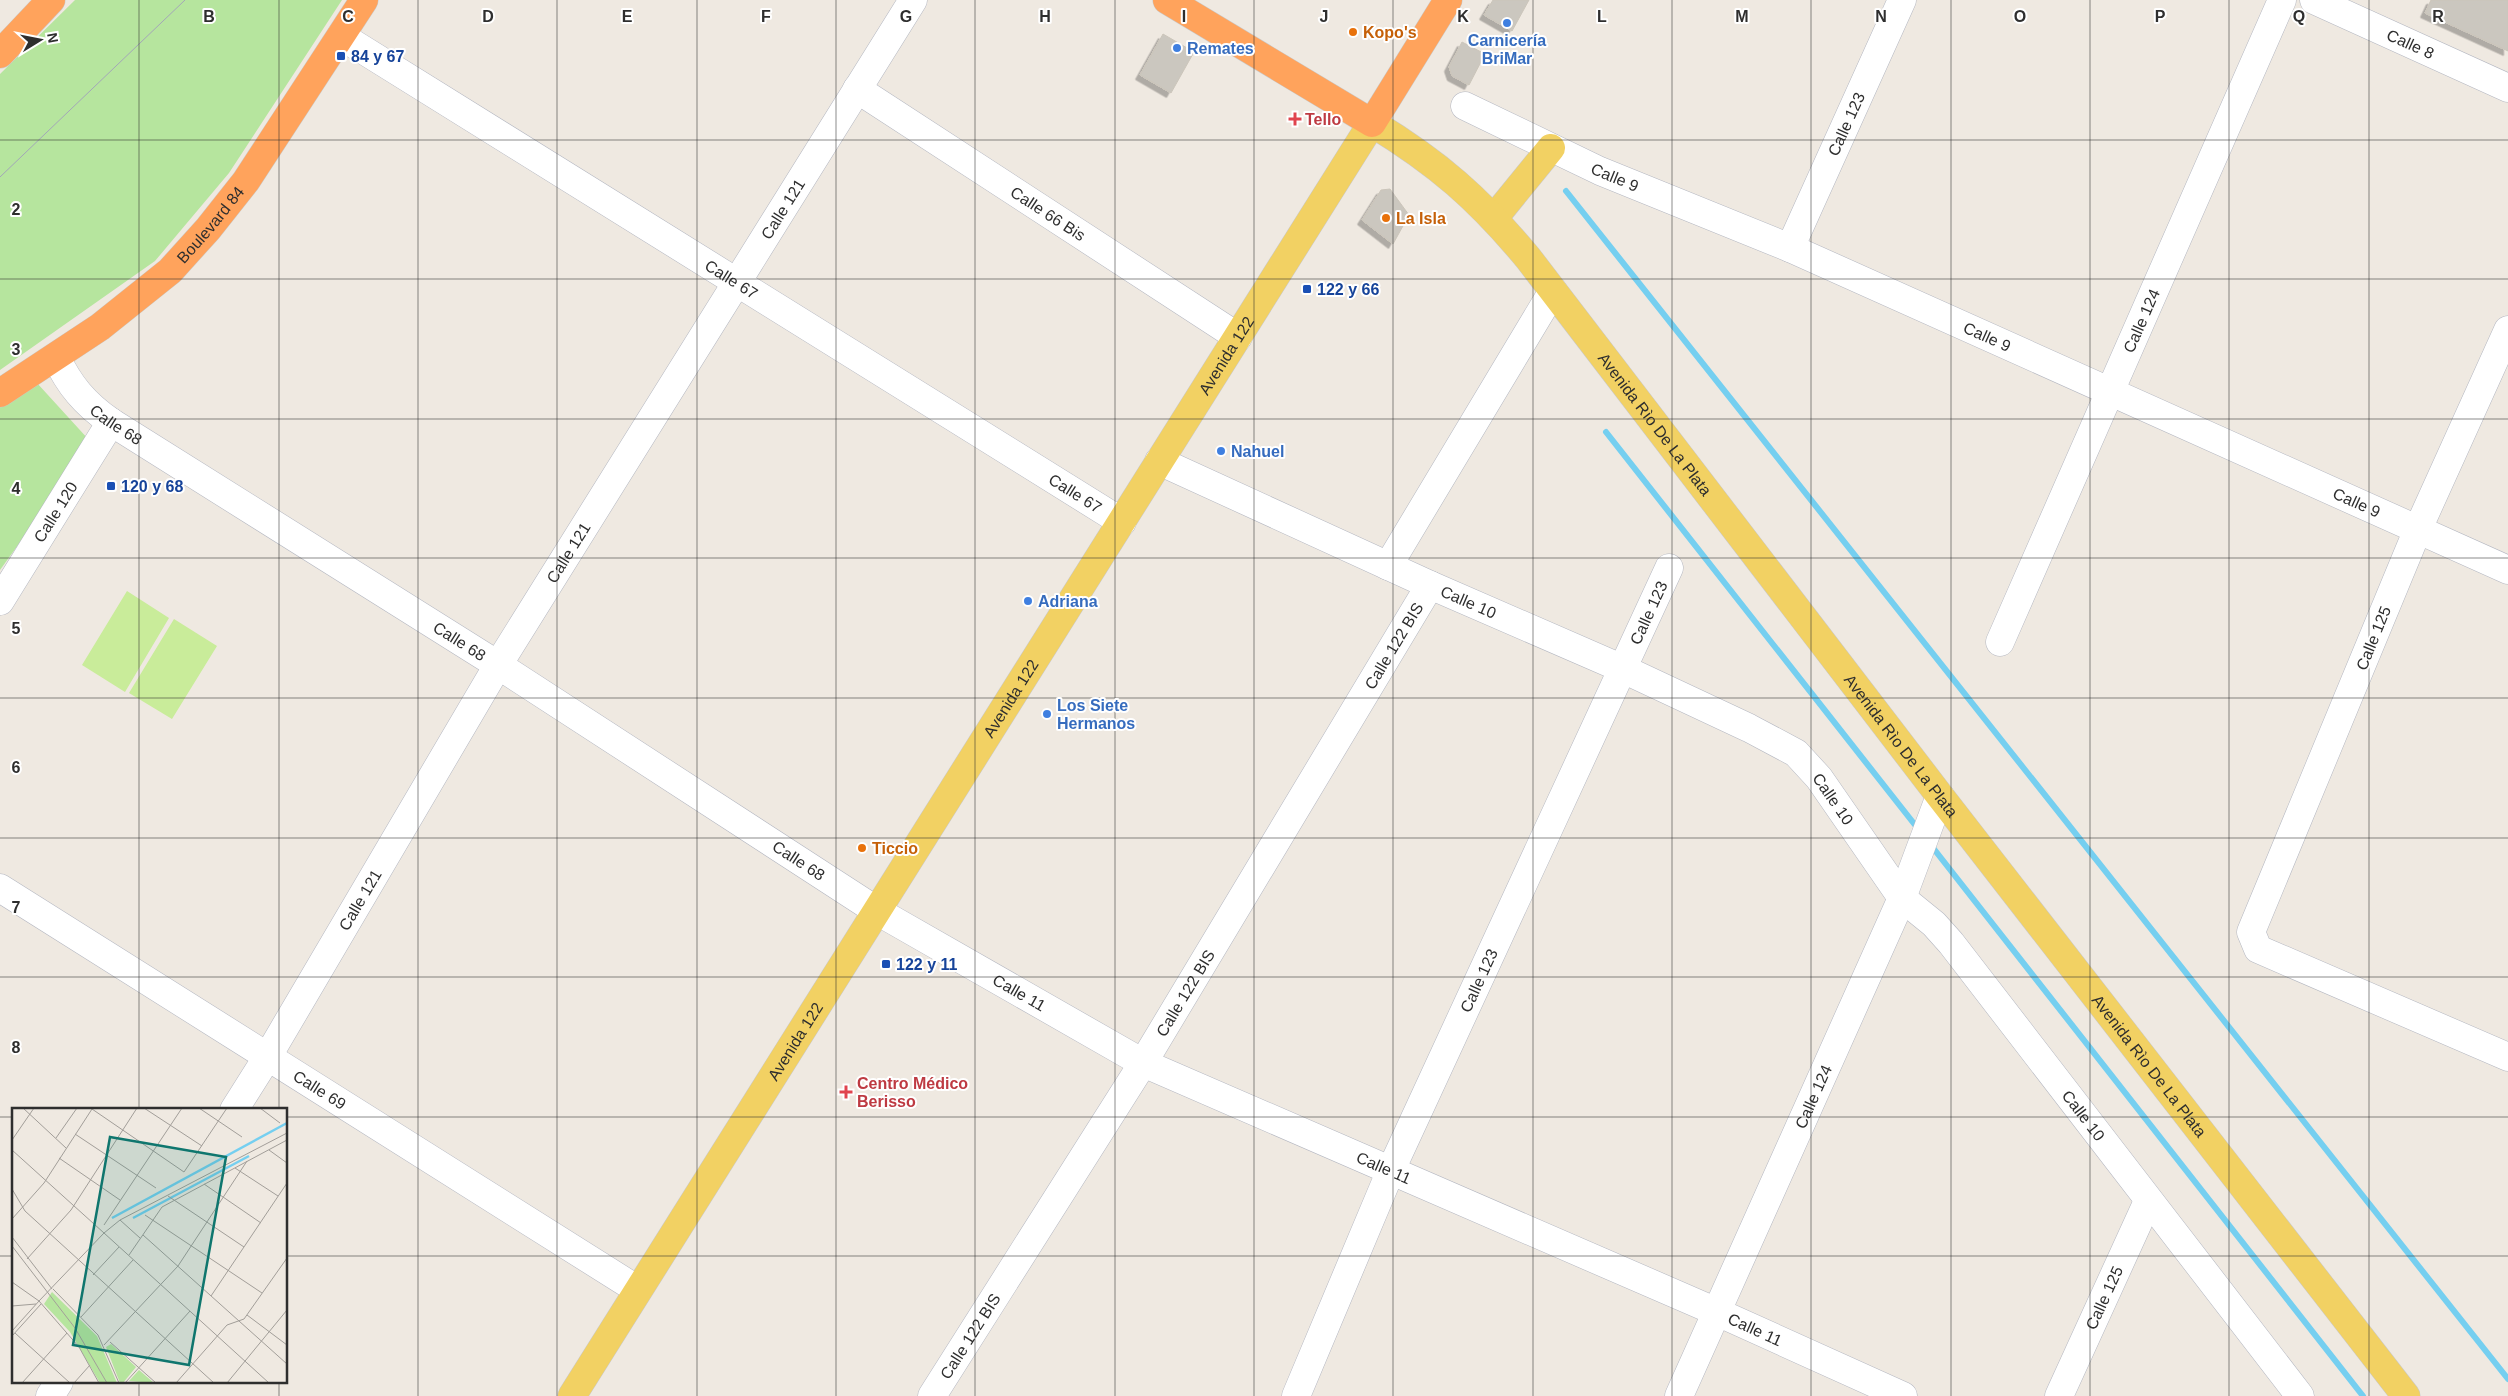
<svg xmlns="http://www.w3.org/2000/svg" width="2508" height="1396" viewBox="0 0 2508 1396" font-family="Arial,sans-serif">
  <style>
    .green { fill: #b6e59e }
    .pitch { fill: #c9ec9a }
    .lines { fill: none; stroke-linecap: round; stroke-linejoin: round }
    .stream { stroke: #75cff0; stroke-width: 6 }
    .building { fill: #cbc7bf; stroke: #cbc5ba; filter: url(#shadow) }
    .minor-casing { stroke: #b4b7c1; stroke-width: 29 }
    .major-casing { stroke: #c9c9c9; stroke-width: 29 }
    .highway-casing { stroke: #c9c9c9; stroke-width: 29 }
    .minor { stroke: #fff; stroke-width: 28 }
    .major { stroke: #f2d163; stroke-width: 28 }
    .highway { stroke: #ffa35c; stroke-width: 28 }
    .tram { stroke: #a3a6b8; stroke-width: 1 }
    .grid { fill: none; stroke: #2e2e2e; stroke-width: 1; stroke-opacity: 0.55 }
    .shop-dot { fill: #3f7fe0; stroke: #fff; stroke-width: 2 }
    .food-dot { fill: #e8710a; stroke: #fff; stroke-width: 2 }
    .transit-dot { fill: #1a4fb4; stroke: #fff; stroke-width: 2 }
    .health-dot { fill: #e0444e; stroke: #fff; stroke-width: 2 }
    .labels { text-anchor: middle; stroke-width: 4; stroke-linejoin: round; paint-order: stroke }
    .food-label { font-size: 16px; font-weight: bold; fill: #c56008; stroke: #fff; text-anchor: start }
    .shop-label { font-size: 16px; font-weight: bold; fill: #366cbe; stroke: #fff; text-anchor: start }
    .street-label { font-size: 16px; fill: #2e2e2e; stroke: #fff }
    .transit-label { font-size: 16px; font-weight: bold; fill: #164399; stroke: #fff; text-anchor: start }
    .health-label { font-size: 16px; font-weight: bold; fill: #be3a42; stroke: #fff; text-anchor: start }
    .inset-river { fill: none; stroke: #75cff0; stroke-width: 2.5 }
    .inset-road { fill: none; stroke: #a29e99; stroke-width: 1 }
    .view { fill: #0f766e; fill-opacity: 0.15; stroke: #0f766e; stroke-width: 2.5 }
    .inset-edge { fill: none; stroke: #2e2e2e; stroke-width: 2.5 }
    .grid-label { font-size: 16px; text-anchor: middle; font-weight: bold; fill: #2e2e2e; stroke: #fff; stroke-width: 4; stroke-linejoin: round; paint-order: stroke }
  </style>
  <defs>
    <filter id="shadow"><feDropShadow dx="-4.5" dy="4.5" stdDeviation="0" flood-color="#0004"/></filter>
  </defs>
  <rect width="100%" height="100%" fill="#efe9e1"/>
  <path class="green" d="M75 0H342L229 173 155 261 0 370V74Z
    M37 383 89 440 72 470 0 570V407Z"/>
  <path class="pitch" d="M127 591 169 618 125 692 82 665Z
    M174 619 217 646 172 719 129 693Z"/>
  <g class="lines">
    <path class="stream" d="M1566 191 2508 1379
      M1606 432 1919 830
      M1930 844 2363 1396"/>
  </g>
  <path class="building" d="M1493 0H1529L1512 31 1484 15Z
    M2431 0H2508V51L2425 13Z
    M1163 34 1194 52 1171 93 1140 75Z
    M1462 42 1485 54 1469 85 1452 76 1449 67Z
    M1390 189 1409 215 1393 244 1362 220 1381 190Z"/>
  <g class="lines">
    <g class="minor-casing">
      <g id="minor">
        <path id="s1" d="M2314 0 2508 88"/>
        <path id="s2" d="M341 36 1122 522"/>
        <path id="s3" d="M857 89 1238 337"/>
        <path id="s4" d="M1465 106 1600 171 1790 248 2508 570"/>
        <path id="s5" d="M1790 248 1902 0"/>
        <path d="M2508 330 2418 529 2251 932 2258 949 2508 1057"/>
        <path id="s6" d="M56 357C69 385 85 404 111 422L498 665 877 911 1143 1063 1717 1312 1903 1396"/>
        <path id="s7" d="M1159 461 1430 585 1621 668 1749 728 1796 753 1819 778 1902 898 1934 924 1951 943 2300 1396"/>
        <path d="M1388 566 1553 291"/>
        <path id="s8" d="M0 601 111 422"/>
        <path id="s9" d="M2000 642 2282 0"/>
        <path id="s10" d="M0 888 638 1290"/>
        <path id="s11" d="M234 1110 268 1056 498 665 913 0"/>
        <path d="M50 1396 59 1382"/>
        <path id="s12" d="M932 1396 1143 1063 1430 585"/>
        <path id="s13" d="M1296 1396 1391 1170 1669 568"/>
        <path id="s14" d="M1679 1396 1902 898 1940 796"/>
        <path id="s15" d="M2059 1396 2148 1201"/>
      </g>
    </g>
    <g class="major-casing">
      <g id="major">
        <path d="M1494 218 1551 148"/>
        <path id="s16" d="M572 1396 1372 123C1438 163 1479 199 1528 258L1940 796 2406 1396"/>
      </g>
    </g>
    <g class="highway-casing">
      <g id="highway">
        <path d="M1167 0 1372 123 1448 0"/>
        <path d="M0 54 51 0"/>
        <path id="s17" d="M0 393 100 327 170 271 208 229 246 181 364 0"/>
      </g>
    </g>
    <use href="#minor" class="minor"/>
    <use href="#major" class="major"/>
    <use href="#highway" class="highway"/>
    <path class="tram" d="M0 177 185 0"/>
  </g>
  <path class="grid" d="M139 0V1110M279 0V1110M418 0V1396M557 0V1396M697 0V1396M836 0V1396M975 0V1396M1115 0V1396M1254 0V1396M1393 0V1396M1533 0V1396M1672 0V1396M1811 0V1396M1951 0V1396M2090 0V1396M2229 0V1396M2369 0V1396M0 140H2508M0 279H2508M0 419H2508M0 558H2508M0 698H2508M0 838H2508M0 977H2508M0 1117H14M286 1117H2508M0 1256H14M286 1256H2508M139 1382V1396M279 1382V1396"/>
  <g class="shop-dot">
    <circle cx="1507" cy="23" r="5"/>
    <circle cx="1177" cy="48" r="5"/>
    <circle cx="1221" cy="451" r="5"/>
    <circle cx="1028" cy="601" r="5"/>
    <circle cx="1047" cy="714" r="5"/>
  </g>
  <g class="food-dot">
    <circle cx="1353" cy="32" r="5"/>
    <circle cx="1386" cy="218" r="5"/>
    <circle cx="862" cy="848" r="5"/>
  </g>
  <g class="transit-dot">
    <rect x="336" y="51" width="10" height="10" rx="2.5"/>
    <rect x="1302" y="284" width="10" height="10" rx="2.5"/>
    <rect x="106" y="481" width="10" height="10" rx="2.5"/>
    <rect x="881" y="959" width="10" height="10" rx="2.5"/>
  </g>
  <g class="health-dot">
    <path d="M1292.5 111.5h5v5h5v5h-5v5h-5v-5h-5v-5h5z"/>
    <path d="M843.5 1084.5h5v5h5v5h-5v5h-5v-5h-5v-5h5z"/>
  </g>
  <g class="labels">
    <g class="food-label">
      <text x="1363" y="38">Kopo's</text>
      <text x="1396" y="224">La Isla</text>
      <text x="872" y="854">Ticcio</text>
    </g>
    <g class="shop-label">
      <text x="1507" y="46" text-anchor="middle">Carnicería<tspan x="1507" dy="18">BriMar</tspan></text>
      <text x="1187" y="54">Remates</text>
      <text x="1231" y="457">Nahuel</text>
      <text x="1038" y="607">Adriana</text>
      <text x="1057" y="711">Los Siete<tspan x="1057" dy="18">Hermanos</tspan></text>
    </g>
    <g class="street-label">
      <text dy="6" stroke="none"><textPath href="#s1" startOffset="106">Calle 8</textPath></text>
      <text dy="6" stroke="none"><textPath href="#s5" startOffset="136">Calle 123</textPath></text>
      <text dy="6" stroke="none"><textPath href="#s4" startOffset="166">Calle 9</textPath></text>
      <text dy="6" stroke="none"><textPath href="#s11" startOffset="1055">Calle 121</textPath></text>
      <text dy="6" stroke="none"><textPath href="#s3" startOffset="228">Calle 66 Bis</textPath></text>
      <text dy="6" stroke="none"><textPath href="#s17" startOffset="271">Boulevard 84</textPath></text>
      <text dy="6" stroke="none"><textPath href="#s2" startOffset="460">Calle 67</textPath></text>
      <text dy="6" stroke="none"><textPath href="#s9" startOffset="351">Calle 124</textPath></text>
      <text dy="6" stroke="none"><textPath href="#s4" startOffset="571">Calle 9</textPath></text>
      <text dy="6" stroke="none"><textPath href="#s16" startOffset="1229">Avenida 122</textPath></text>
      <text dy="6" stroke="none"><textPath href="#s6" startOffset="92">Calle 68</textPath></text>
      <text dy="6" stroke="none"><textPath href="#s16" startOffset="1920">Avenida Rìo De La Plata</textPath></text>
      <text dy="6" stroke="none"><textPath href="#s2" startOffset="865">Calle 67</textPath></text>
      <text dy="6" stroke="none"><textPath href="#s4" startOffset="976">Calle 9</textPath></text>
      <text dy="6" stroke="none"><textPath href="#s8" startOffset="105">Calle 120</textPath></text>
      <text dy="6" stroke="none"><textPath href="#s11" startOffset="650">Calle 121</textPath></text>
      <text dy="6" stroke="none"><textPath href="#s7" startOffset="340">Calle 10</textPath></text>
      <text dy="6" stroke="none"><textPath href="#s13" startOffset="859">Calle 123</textPath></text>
      <text transform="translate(2373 638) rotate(-68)" y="6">Calle 125</text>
      <text dy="6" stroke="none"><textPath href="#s6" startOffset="498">Calle 68</textPath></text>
      <text dy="6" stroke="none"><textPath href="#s12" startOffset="881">Calle 122 BIS</textPath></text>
      <text dy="6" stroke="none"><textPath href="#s16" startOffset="824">Avenida 122</textPath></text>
      <text dy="6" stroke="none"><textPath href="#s16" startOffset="2325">Avenida Rìo De La Plata</textPath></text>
      <text dy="6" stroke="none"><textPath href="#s7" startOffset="760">Calle 10</textPath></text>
      <text dy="6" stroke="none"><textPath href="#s6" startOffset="902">Calle 68</textPath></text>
      <text dy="6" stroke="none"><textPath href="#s11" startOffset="245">Calle 121</textPath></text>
      <text dy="6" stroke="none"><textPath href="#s13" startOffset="454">Calle 123</textPath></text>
      <text dy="6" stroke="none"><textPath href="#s6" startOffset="1159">Calle 11</textPath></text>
      <text dy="6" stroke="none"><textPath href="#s12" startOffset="476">Calle 122 BIS</textPath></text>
      <text dy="6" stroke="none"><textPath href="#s16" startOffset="419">Avenida 122</textPath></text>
      <text dy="6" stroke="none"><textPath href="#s16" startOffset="2730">Avenida Rìo De La Plata</textPath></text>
      <text dy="6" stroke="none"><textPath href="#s10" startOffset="378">Calle 69</textPath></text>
      <text dy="6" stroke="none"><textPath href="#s14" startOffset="328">Calle 124</textPath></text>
      <text dy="6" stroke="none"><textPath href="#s7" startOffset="1165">Calle 10</textPath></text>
      <text dy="6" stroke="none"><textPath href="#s6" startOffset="1564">Calle 11</textPath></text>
      <text dy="6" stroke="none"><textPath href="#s15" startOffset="108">Calle 125</textPath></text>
      <text dy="6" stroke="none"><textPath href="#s6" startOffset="1969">Calle 11</textPath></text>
      <text dy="6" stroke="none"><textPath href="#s12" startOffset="71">Calle 122 BIS</textPath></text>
    </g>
    <g class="transit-label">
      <text x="351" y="62">84 y 67</text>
      <text x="1317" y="295">122 y 66</text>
      <text x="121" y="492">120 y 68</text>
      <text x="896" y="970">122 y 11</text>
    </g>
    <g class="health-label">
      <text x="1305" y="125">Tello</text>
      <text x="857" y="1089">Centro Médico<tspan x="857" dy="18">Berisso</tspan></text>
    </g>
  </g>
  <g transform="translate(12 1108)">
    <rect width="275" height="275" fill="#efe9e1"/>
    <path d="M40 184 85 228 105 275H88L58 224 32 196ZM99 236 124 259 111 275H108L94 239ZM127 262 142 275 117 273Z" fill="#b6e59e"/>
    <path class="inset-river" d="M100 110 275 15M121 110 237 48"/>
    <path class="inset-road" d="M11 0 54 40M132 0 190 38M187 0 230 29M248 0 268 15M80 1 172 64 215 0M63 26 144 80M44 30 65 0M0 32 22 0M0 42 92 125 27 193 67 239 87 275M257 42 275 55M47 50 108 92M223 60 266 88M192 76 249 115M0 81 13 103 202 275M156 88 232 139M133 107 250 185M0 111 32 75 80 1M108 112 128 130M92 117 170 0M131 127 275 256M0 129 40 181M0 138 63 220 95 275M117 147 150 99 275 32M15 151 59 102 125 0M81 167 107 139M0 174 27 193M41 181 86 227 107 275M199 188 275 75M0 198 24 196M235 207 275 237M69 209 121 152M0 223 27 193M3 225 58 275M0 228 29 196M98 234 144 275M92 237 166 158 235 53M10 275 55 225M62 275 78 257M113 275 178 203M164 275 215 217 232 211 275 150M215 275 275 202M257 275 92 125 108 112 275 25"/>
    <path class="view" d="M98 29 214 49 177 257 61 237Z"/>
    <rect width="275" height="275" class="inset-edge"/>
  </g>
  <g class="grid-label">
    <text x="209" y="22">B</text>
    <text x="348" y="22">C</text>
    <text x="488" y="22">D</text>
    <text x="627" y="22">E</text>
    <text x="766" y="22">F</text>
    <text x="906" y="22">G</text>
    <text x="1045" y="22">H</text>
    <text x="1184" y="22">I</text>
    <text x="1324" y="22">J</text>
    <text x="1463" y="22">K</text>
    <text x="1602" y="22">L</text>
    <text x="1742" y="22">M</text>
    <text x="1881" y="22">N</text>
    <text x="2020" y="22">O</text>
    <text x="2160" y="22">P</text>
    <text x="2299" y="22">Q</text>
    <text x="2438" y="22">R</text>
    <text x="16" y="215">2</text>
    <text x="16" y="355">3</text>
    <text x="16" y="494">4</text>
    <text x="16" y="634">5</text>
    <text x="16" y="773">6</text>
    <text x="16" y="913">7</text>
    <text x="16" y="1053">8</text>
  </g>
  <g transform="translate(40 40) rotate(80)" stroke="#ffffff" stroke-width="4" paint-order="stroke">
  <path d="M0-4L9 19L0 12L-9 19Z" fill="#2e2e2e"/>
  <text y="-8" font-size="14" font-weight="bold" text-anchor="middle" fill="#2e2e2e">N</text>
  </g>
</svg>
